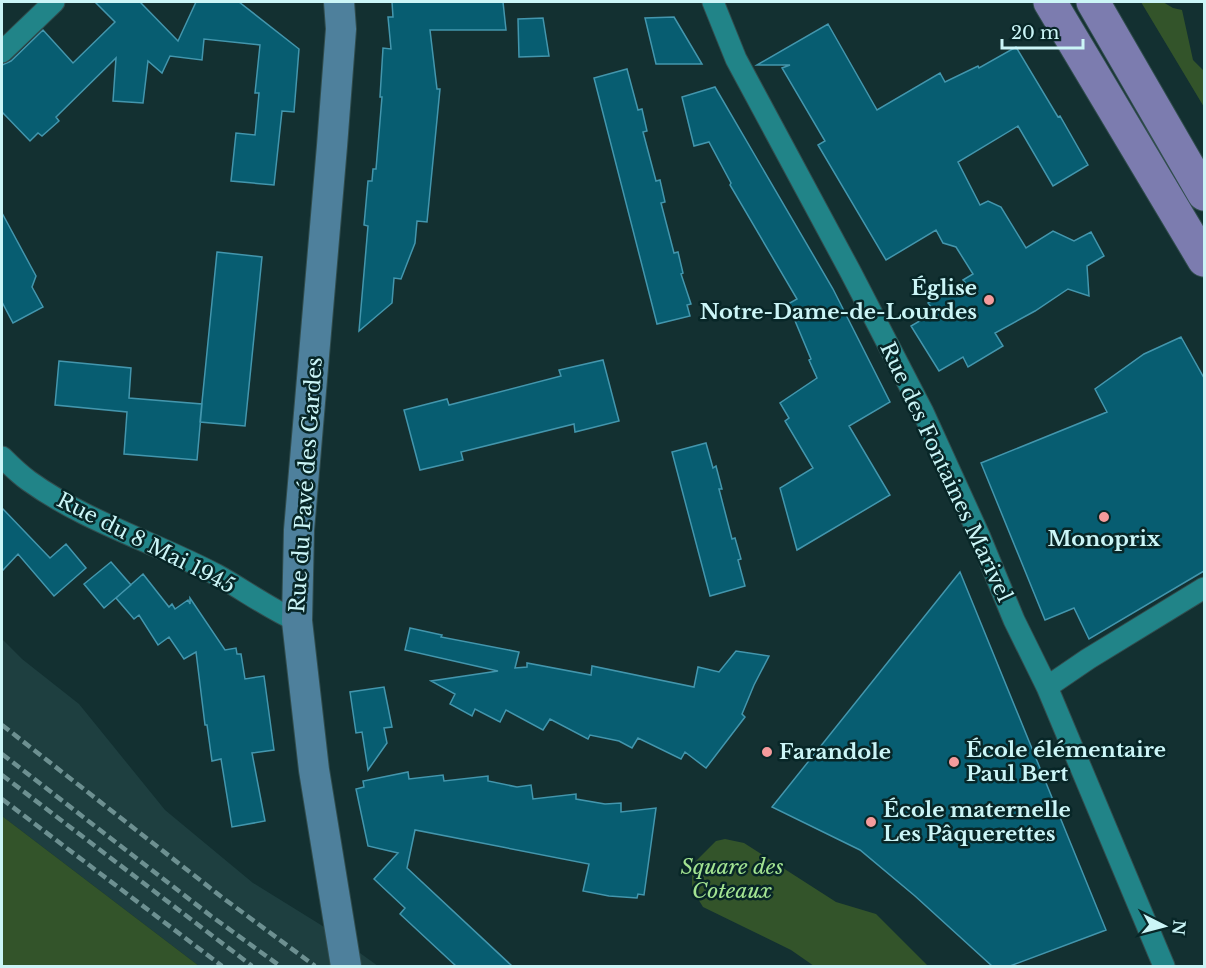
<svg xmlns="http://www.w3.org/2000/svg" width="1206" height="968" viewBox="0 0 1206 968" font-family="'Libre Baskerville',serif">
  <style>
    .built { fill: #1e3f40 }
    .green { fill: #33542a }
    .building { fill: #075d71; stroke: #4396ad; stroke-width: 1.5 }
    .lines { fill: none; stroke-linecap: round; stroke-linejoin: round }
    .street-casing { stroke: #314d4e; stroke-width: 23 }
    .secondary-casing { stroke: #314d4e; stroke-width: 32 }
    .primary-casing { stroke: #314d4e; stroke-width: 35 }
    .street { stroke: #218488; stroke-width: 21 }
    .secondary { stroke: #4e809c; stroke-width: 30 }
    .primary { stroke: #7c7caf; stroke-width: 33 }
    .rail { stroke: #6d9091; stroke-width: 4.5; stroke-dasharray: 9 4.5; stroke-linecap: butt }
    .poi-dot { fill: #f59b9c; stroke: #082627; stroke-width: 2 }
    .labels { text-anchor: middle; stroke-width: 5; stroke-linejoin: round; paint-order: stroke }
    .poi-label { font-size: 21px; font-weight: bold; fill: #cbf5f7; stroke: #082627; text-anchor: start }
    .street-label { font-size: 21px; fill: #cbf5f7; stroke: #082627 }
    .park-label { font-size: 21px; font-style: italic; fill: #a3e492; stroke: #082627 }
  </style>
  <rect width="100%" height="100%" fill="#133031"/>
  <path class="built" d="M2 639 22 659 79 704 165 810 253 883 321 925 378 966H199L2 816Z"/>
  <path class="green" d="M1141 2H1163L1173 8 1182 10 1193 60 1204 71V107Z
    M2 816 199 966H2Z
    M725 839 744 843 836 902 876 914 928 966H814L791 950 703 907 692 889V865L716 841Z"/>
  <path class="building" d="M95 2H140L178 41 196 2H239L299 49 294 112 282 111 274 185 231 181 236 133 255 135 259 93H255L260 45 204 39 202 60 170 56 162 73 148 61 143 103 113 101 116 58 56 117 59 121 42 136 38 133 30 141 2 112V65L11 61 43 30 73 63 115 22Z
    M392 2H503L506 30H430L437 89H440L427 222 417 221 415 243 401 279 394 278 392 303 359 331 368 226 364 225 368 181H372L373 169H376L382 97H380L383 48 391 49 388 17H393Z
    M674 17 702 64H656L645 18Z
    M543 18 549 56 519 57 518 19Z
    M828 24 877 110 940 73 945 82 978 66 979 68 1016 47 1058 117 1060 116 1088 165 1053 186 1018 126 958 162 980 205 988 201 1001 207 1026 248 1053 231 1074 241 1091 232 1104 256 1087 266 1089 296 1068 289 1035 311 995 333 1003 346 968 367 963 357 939 371 911 326 935 312 928 303 965 282 963 280 973 274 956 247 943 243 936 230 886 260 818 145 825 141 782 68 790 65H757Z
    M627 69 638 110 642 109 647 131 643 132 656 181 660 180 665 202 661 203 674 253 678 252 683 273 681 274 691 304 687 305 690 316 657 324 594 78Z
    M715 87 833 289 890 402 849 426 890 495 797 550 780 488 813 468 785 421 789 418 780 403 817 378 809 360 811 359 788 304 797 299 730 185 731 183 709 142 694 146 682 97Z
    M2 213 36 276 32 287 43 307 13 323 2 302Z
    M217 252 262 257 245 426 200 422Z
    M1181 337 1204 378V571L1089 639 1074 608 1045 620 981 463 1107 412 1095 389 1144 354Z
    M603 360 619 421 575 432 574 424 461 452 463 460 420 470 404 410 447 399 449 405 561 376 559 370Z
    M59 361 131 368 129 398 202 404 197 460 124 454 127 412 55 405Z
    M706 443 713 468 716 466 722 489H719L732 539 735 538 741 559 738 560 745 586 710 596 672 452Z
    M2 508 50 558 66 544 86 568 54 596 18 554 2 571Z
    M111 562 131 585 104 608 84 584Z
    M960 572 1106 930 1010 966H992L915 896 860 850 772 807Z
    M143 574 169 607 172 604 175 609 188 600 190 604V598L225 650 236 648 237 654H241L245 679 264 676 274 750 252 753 265 821 232 827 221 759 212 761 207 725H205L196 652 184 659 169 637 158 645 139 615 134 619 116 598Z
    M410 628 442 635 441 637 519 652 515 668 527 667V663L591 675 592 666 694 687 698 667 719 672 736 651 769 656 754 685 742 714 745 717 706 768 685 752 681 759 638 738 632 748 619 741 590 735 588 739 550 719 543 730 506 710 500 722 475 709 472 716 450 704 455 694 431 681 498 671 405 650Z
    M384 687 392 727 384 728 387 743 368 770 362 732 356 733 350 692Z
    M408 772 409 779 443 775 444 781 488 776V781L517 787 531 785 533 799 576 794V799L605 804 621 803V812L656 808 644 895 638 894 637 898 609 896 583 891 589 864 415 830 407 868 512 966H456L400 914 405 908 374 879 398 853 368 846 356 789 364 787 363 781Z"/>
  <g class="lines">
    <g class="street-casing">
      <path id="street" d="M713 2 736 59 850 271 923 412 979 535 1014 620 1047 687 1164 966
        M2 52 54 2
        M2 457C10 465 19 474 29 481 86 522 155 542 217 575 244 590 268 608 297 621
        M1047 687 1088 659 1204 588"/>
    </g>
    <g class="secondary-casing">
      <path id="secondary" d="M339 2 341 29 332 146 299 530 297 621 314 770 346 966"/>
    </g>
    <g class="primary-casing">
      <path id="primary" d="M1050 2 1204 260
        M1093 2 1204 194"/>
    </g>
    <use href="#street" class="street"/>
    <use href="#secondary" class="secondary"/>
    <use href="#primary" class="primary"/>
    <path class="rail" d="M2 725 223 898 315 966
      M2 754 211 916 280 966
      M2 775 252 966
      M2 799 222 966"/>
  </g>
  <g class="poi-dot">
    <circle cx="989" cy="300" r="6"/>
    <circle cx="1104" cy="517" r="6"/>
    <circle cx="767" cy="752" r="6"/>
    <circle cx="954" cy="762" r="6"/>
    <circle cx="871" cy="822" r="6"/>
  </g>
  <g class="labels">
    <g class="poi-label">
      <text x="977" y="295" text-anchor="end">Église<tspan x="977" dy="24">Notre-Dame-de-Lourdes</tspan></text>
      <text x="1104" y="546" text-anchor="middle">Monoprix</text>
      <text x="966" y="757">École élémentaire<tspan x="966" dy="24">Paul Bert</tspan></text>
      <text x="779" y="759">Farandole</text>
      <text x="883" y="817">École maternelle<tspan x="883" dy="24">Les Pâquerettes</tspan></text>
    </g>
    <g class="street-label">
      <text transform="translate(946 472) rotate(65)" y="7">Rue des Fontaines Marivel</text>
      <text transform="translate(306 485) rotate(-86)" y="7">Rue du Pavé des Gardes</text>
      <text transform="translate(146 543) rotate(27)" y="7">Rue du 8 Mai 1945</text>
    </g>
    <g class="park-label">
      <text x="732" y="874">Square des<tspan x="732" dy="24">Coteaux</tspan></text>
    </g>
  </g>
  <rect width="1206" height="968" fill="none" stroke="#cbf5f7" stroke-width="6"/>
  <g transform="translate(1164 926) rotate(96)" stroke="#082627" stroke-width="4.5" paint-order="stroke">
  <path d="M0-4.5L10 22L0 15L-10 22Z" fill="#cbf5f7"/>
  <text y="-9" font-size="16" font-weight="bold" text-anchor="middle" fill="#cbf5f7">N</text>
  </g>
  <path d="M1002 39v9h81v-9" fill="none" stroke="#cbf5f7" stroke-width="3"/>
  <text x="1011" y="39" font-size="18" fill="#cbf5f7" stroke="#082627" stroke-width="4.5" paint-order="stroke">20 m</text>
</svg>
